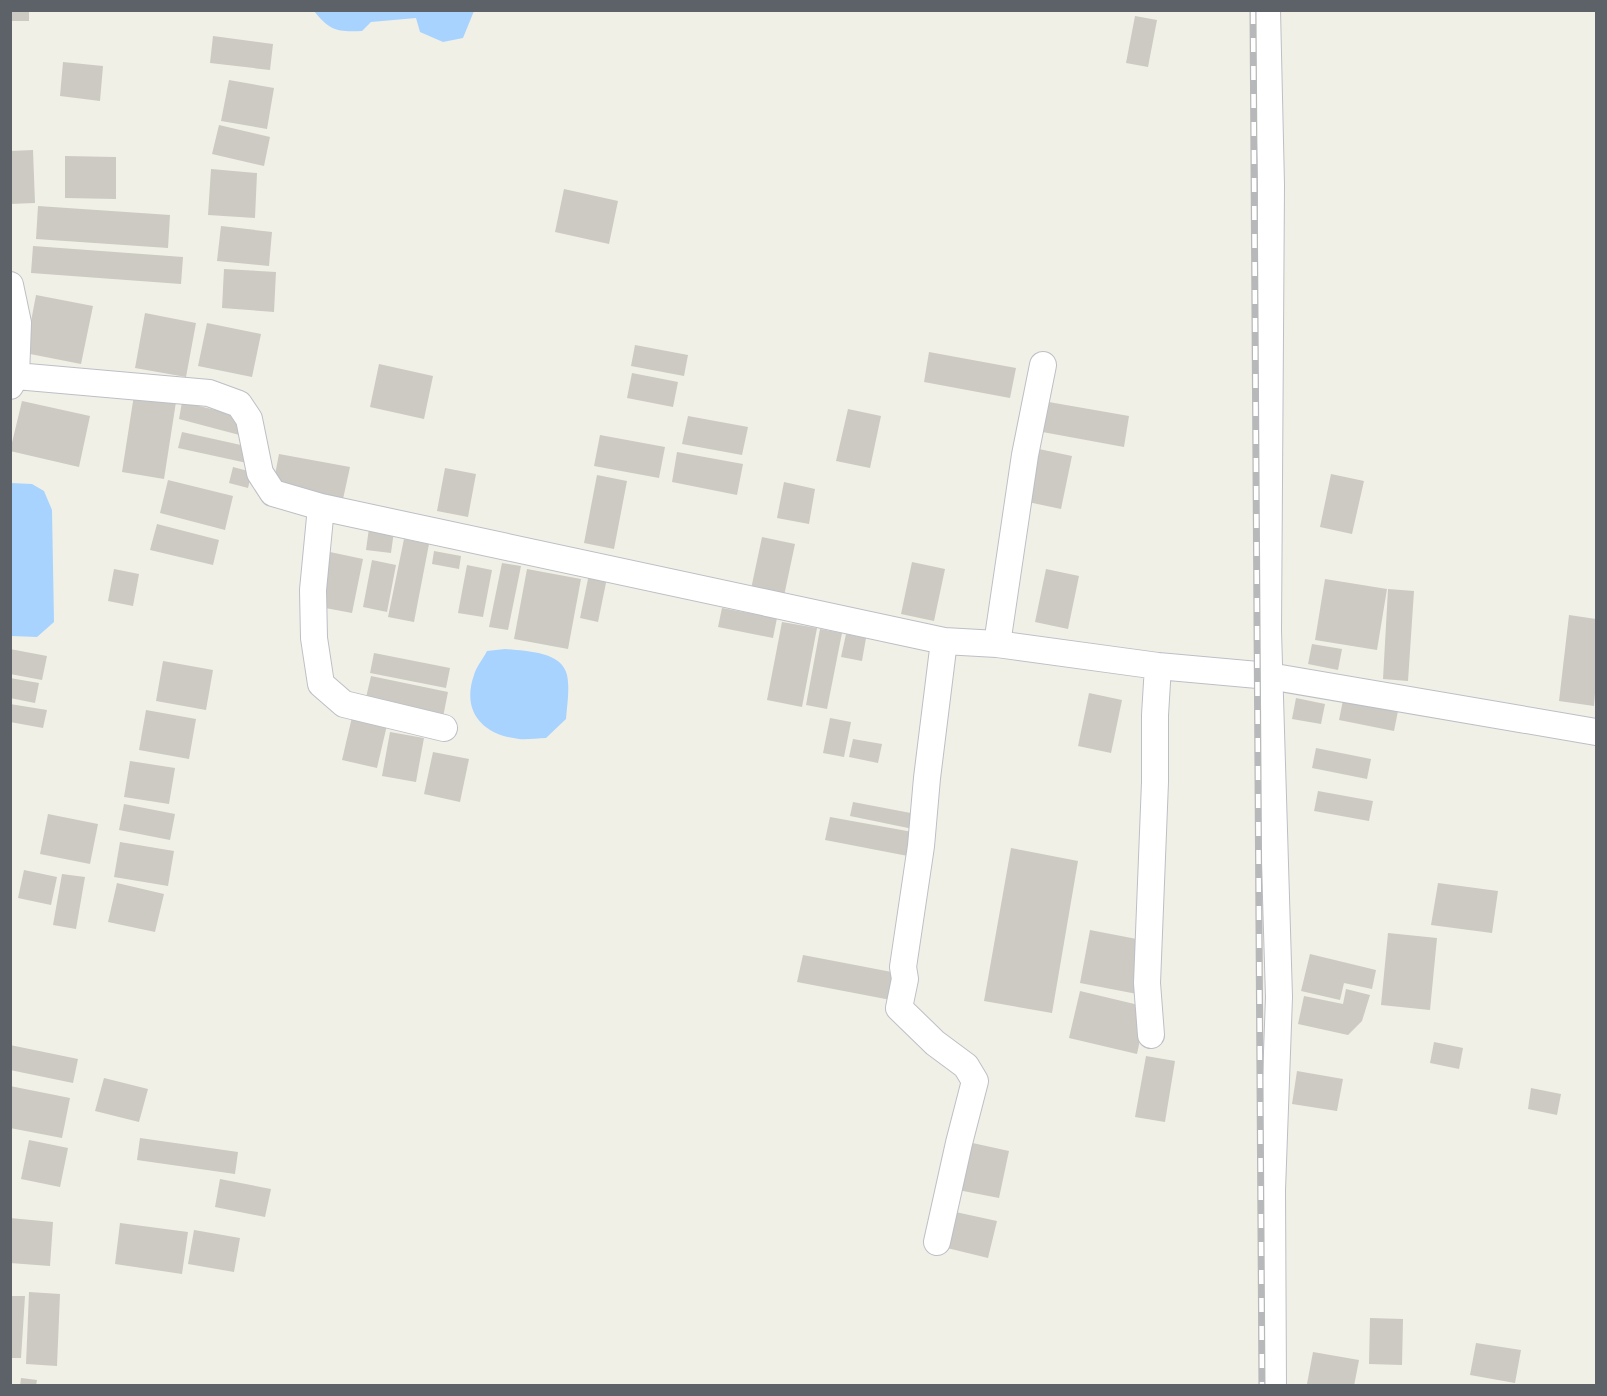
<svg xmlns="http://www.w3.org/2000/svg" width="1607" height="1396" viewBox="0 0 1607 1396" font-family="'Roboto Condensed',sans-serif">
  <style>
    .water { fill: #a8d3ff }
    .building { fill: #cccac3 }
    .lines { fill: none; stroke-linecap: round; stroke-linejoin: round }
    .street-casing { stroke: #bdbfc6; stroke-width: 28 }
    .street { stroke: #fff; stroke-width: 26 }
    .rail-casing { stroke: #b7b8b9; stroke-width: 7 }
    .rail { stroke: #fff; stroke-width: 4.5; stroke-dasharray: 14; stroke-linecap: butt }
  </style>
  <rect width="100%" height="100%" fill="#f1f0e6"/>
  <path class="water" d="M314 11H474L463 38 443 42 420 32 416 18 371 22 362 31C337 32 330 31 314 11Z
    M11 483 32 484 44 491 52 510 54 622 37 637 11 636Z
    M505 649C524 651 562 651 567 675 570 689 567 705 566 719L546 738C537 738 527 740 519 739 483 735 461 712 474 675 476 667 483 659 487 651Z"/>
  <path class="building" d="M10 10H29V21H10Z
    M1135 16 1157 20 1148 67 1126 63Z
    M213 36 273 44 270 70 210 63Z
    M63 62 103 66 100 101 60 96Z
    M229 80 274 88 267 129 221 121Z
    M219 125 270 137 264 166 212 154Z
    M33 150 35 203 10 204V151Z
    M65 156 116 157V199L65 198Z
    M211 169 257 173 255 218 208 215Z
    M564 189 618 201 609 244 555 232Z
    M38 206 170 215 168 248 36 239Z
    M221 226 272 232 269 266 217 261Z
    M33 246 183 257 181 284 31 273Z
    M224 269 276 272 274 312 222 308Z
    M36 295 93 306 81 364 25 353Z
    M145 313 196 323 186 377 135 368Z
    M207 323 261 334 252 377 198 366Z
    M635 345 688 355 684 376 631 366Z
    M929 352 1016 368 1010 398 924 382Z
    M379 364 433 376 424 419 370 407Z
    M632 373 678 382 673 407 627 398Z
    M134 395 176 402 164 479 122 472Z
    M22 401 90 416 79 467 10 451Z
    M1043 401 1129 416 1124 447 1037 431Z
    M182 402 241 416 247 437 179 419Z
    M848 409 881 416 870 468 836 461Z
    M688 416 748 427 742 455 682 444Z
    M182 432 250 447 247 463 178 448Z
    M600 435 665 447 659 478 594 466Z
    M1039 449 1072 456 1061 509 1028 502Z
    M677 452 743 464 737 495 672 482Z
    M279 454 350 467 343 499 273 485Z
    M233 467 252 472 248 488 229 483Z
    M445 468 476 474 468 517 437 511Z
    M1331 474 1364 481 1352 534 1320 527Z
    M597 475 627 481 614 549 584 543Z
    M168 480 233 496 225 530 160 513Z
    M784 482 815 489 809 524 777 518Z
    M157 524 219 540 213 565 150 550Z
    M369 528 394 531 391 553 366 550Z
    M762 537 795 544 784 596 751 589Z
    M404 539 429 544 414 622 388 617Z
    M434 551 461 556 459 569 432 564Z
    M330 552 363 559 352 613 320 607Z
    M372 560 396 565 387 612 363 607Z
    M912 562 945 569 934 621 901 614Z
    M502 563 521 566 508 630 489 627Z
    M467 565 492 570 483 617 458 613Z
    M114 569 139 574 133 606 108 601Z
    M527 569 581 579 568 649 514 639Z
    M1046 569 1079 576 1068 629 1035 622Z
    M589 574 607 578 598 622 580 618Z
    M1325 579 1387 589 1377 650 1315 640Z
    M1388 589 1414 591 1408 681 1383 679Z
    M722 608 777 618 773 638 718 627Z
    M1569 615 1596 619V681L1594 706 1559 701Z
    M782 622 817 628 802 707 767 700Z
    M820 629 842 633 827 709 806 705Z
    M846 634 866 638 862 661 841 657Z
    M1312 644 1342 649 1338 670 1308 664Z
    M10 649 47 656 42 680 10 674Z
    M374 653 450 668 446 688 370 673Z
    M163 661 213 670 206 710 156 701Z
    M371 676 448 692 443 717 365 702Z
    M10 678 39 683 35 703 10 698Z
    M1089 693 1122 700 1111 753 1078 746Z
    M1296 698 1325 704 1321 724 1292 719Z
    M1343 700 1398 711 1394 731 1339 720Z
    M10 704 47 710 43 728 10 722Z
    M146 710 196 719 189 759 139 750Z
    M352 717 387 725 377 768 342 760Z
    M830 718 851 722 844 757 823 753Z
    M390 732 424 738 416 782 382 776Z
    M853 739 882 744 878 763 849 757Z
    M1316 748 1371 759 1367 779 1312 768Z
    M433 752 469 759 460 802 424 794Z
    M130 761 175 768 169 804 124 797Z
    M1318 791 1373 801 1369 821 1314 811Z
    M853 802 916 814 913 829 850 816Z
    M124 804 175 814 170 840 119 830Z
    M48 814 98 824 90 864 40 854Z
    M830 817 918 833 913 857 825 840Z
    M120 842 174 851 168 886 114 877Z
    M1011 848 1078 861 1052 1013 984 1001Z
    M24 870 57 877 51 905 18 898Z
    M62 874 85 877 76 929 53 925Z
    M117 883 164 894 155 932 108 922Z
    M1438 883 1498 891 1492 933 1431 925Z
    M1090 930 1147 941 1137 994 1080 983Z
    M1388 933 1437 938 1430 1010 1381 1005Z
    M1310 954 1376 970 1372 989 1344 983 1340 1000 1301 991Z
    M803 955 902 974 896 1001 797 982Z
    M1346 989 1370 995 1362 1021 1348 1035 1298 1024 1304 996 1343 1004Z
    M1080 991 1147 1007 1137 1054 1069 1038Z
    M1434 1042 1463 1048 1459 1069 1430 1063Z
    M10 1045 78 1059 73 1083 10 1070Z
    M1146 1056 1175 1061 1165 1122 1135 1117Z
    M1297 1071 1343 1079 1337 1111 1292 1104Z
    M104 1078 148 1089 139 1122 95 1111Z
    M10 1086 70 1098 62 1138 10 1128Z
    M1531 1088 1561 1094 1557 1115 1528 1109Z
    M140 1138 238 1152 235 1174 137 1160Z
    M29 1140 68 1148 60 1187 21 1179Z
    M968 1142 1009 1151 999 1198 958 1190Z
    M220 1179 271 1189 265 1217 215 1207Z
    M951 1211 997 1221 988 1258 943 1247Z
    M10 1218 53 1222 50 1266 10 1263Z
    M120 1223 188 1232 182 1274 115 1264Z
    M194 1230 240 1238 234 1272 188 1264Z
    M29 1292 60 1294 57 1366 26 1364Z
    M10 1296H25L21 1358H10Z
    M1370 1318 1403 1319 1402 1365 1369 1364Z
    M1476 1343 1521 1350 1515 1383 1470 1375Z
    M1313 1352 1359 1360 1354 1386 1307 1384Z
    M21 1378 37 1380 36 1386H20Z"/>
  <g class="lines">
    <g class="street-casing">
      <path id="street" d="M1267 10 1271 185 1268 631 1279 997 1272 1190 1273 1386
        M10 285 18 323 16 376 10 386
        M16 376 209 393 239 404 249 419 260 473 273 493 321 507 944 641 997 644 1158 666 1269 676 1596 732
        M321 507 313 590 314 638 321 684 344 704 444 728
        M997 644 1025 455 1043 365
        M1151 1035 1147 983 1155 782V715L1158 666
        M937 1242 959 1143 975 1081 966 1066 935 1043 899 1008 905 979 903 967 921 846 927 778 944 641"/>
    </g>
    <use href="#street" class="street"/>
    <g class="rail-casing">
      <path id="rail" d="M1253 10 1262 1386"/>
    </g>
    <use href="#rail" class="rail"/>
  </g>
  <rect width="1607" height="1396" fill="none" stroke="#5d6168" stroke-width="24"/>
</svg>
